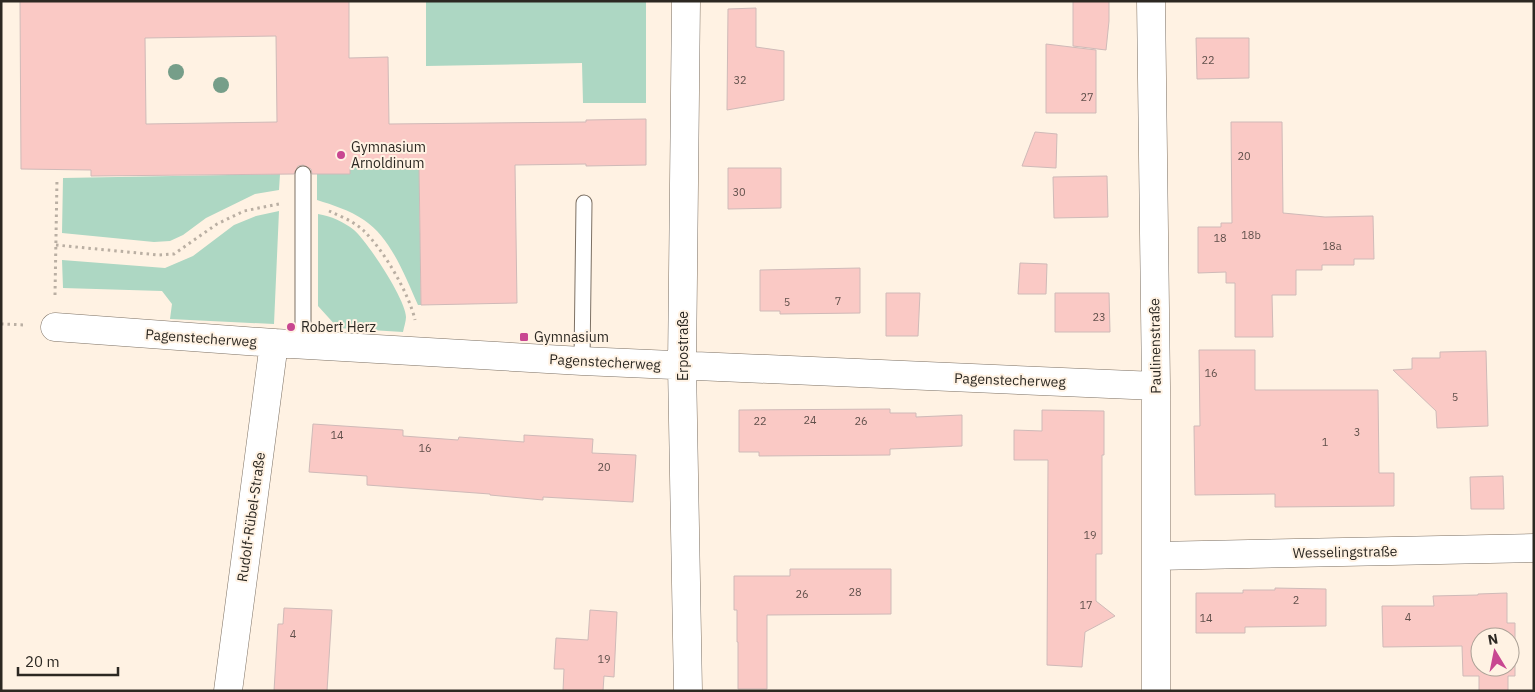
<svg xmlns="http://www.w3.org/2000/svg" width="1535" height="692" viewBox="0 0 1535 692" font-family="'IBM Plex Sans',sans-serif">
  <style>
    .green { fill: #add7c3 }
    .building { fill: #fac9c5; stroke: #cfbab8; fill-rule: evenodd }
    .lines { fill: none; stroke-linecap: round; stroke-linejoin: round }
    .lane-casing { stroke: #7d7164; stroke-width: 17 }
    .street-casing { stroke: #7d7164; stroke-width: 29 }
    .path { stroke: #baafa3; stroke-width: 3; stroke-dasharray: 2.5 4; stroke-linecap: butt }
    .lane { stroke: #fff; stroke-width: 15 }
    .street { stroke: #fff; stroke-width: 28 }
    .tree { fill: #769e89 }
    .poi-dot { fill: #c84791; stroke: #fff2e3; stroke-width: 2 }
    .labels { text-anchor: middle; stroke-width: 4; stroke-linejoin: round; paint-order: stroke }
    .number-label { font-size: 11px; fill: #60504b }
    .poi-label { font-size: 14px; fill: #2c2822; stroke: #fff2e3; text-anchor: start }
    .street-label { font-size: 14px; fill: #2c2822; stroke: #fff2e3 }
  </style>
  <rect width="100%" height="100%" fill="#fff2e3"/>
  <path class="green" d="M426 1H646V103H583L582 63 426 66Z
    M419 165 421 305H418C405 276 391 238 364 220 349 210 333 205 317 200V174L350 166Z
    M280 174 279 190 255 194 206 218 183 235 170 241 154 242 62 233 63 178Z
    M279 211 274 324 170 319 172 304 162 291 63 288 62 260 165 268 193 256 234 225 256 216Z
    M318 214C331 216 344 222 354 230 367 241 406 300 406 317 406 321 404 327 403 332L338 328 318 306Z"/>
  <path class="building" d="M20 1H349V58L388 57 389 124 586 122V120L646 119V165L586 166V164L515 165 517 303 421 305 419 165 350 166V174H312L311 169 303 165 298 166 294 174 91 176V170L21 169ZM276 36 277 122 146 124 145 38Z
    M1073 1H1109V21L1106 50 1073 46Z
    M756 8V47L784 51V100L727 110 728 9Z
    M1196 38H1249V78L1197 79Z
    M1046 44 1096 50V113H1046Z
    M1231 122H1282L1283 213 1325 217 1373 216 1374 259H1354V265H1322V270H1296V295H1272L1273 337H1235V283H1226V272L1198 273V227H1221V223H1232Z
    M1035 132 1057 134 1056 168 1022 166Z
    M728 168H781V208L728 209Z
    M1107 176 1108 217 1054 218 1053 177Z
    M1020 263 1047 264 1046 294H1018Z
    M860 268V313L780 314V311H760V270Z
    M886 293H920L918 336H886Z
    M1055 293H1109L1110 332H1055Z
    M1199 350H1255V390H1378L1379 473H1394V506L1275 507V494L1195 495 1194 426H1200Z
    M1486 351 1488 426 1437 428 1436 411 1393 370 1412 369V358H1440V352Z
    M890 409V413H916V417L962 415V446L890 449V455L759 456V452H739V410Z
    M1042 410 1104 411V455H1102V554H1096V601L1115 616 1085 632 1082 667 1047 665 1048 460H1014V430L1042 431Z
    M313 424 403 430V436L458 440 459 437 524 442V435L593 439 592 453 636 455 633 502 543 497V500L490 495V494L367 485V476L309 472Z
    M1503 476 1504 509H1471L1470 477Z
    M790 569H891V614L767 615V689H738V642H737V610H734V576H790Z
    M1275 588 1326 589V626L1245 627V633H1196V593H1243V590H1275Z
    M1507 593V623H1515V676H1508V691H1479V676H1463L1462 646 1383 647 1382 606H1434L1433 596 1478 595V594ZM1480 637H1510V667H1480Z
    M284 608 332 610 327 691H274L278 624H283Z
    M590 610 617 612 614 677 604 676 603 691H563L564 669H554L556 638 588 640Z"/>
  <g class="lines">
    <g class="lane-casing">
      <path id="lane" d="M303 345V174
        M582 361 584 203"/>
    </g>
    <g class="street-casing">
      <path id="street" d="M686 1 682 366 688 691
        M1151 1 1156 386V691
        M55 327 274 343 582 361 1156 386
        M1156 556 1534 548
        M228 691 274 343"/>
    </g>
    <path class="path" d="M329 211C340 216 353 221 363 230 383 249 409 293 415 320
      M56 245 159 255 174 254 217 224 244 211 279 204
      M55 295 57 178
      M1 324 26 325"/>
    <use href="#lane" class="lane"/>
    <use href="#street" class="street"/>
  </g>
  <g class="tree">
    <circle cx="176" cy="72" r="8"/>
    <circle cx="221" cy="85" r="8"/>
  </g>
  <g class="poi-dot">
    <circle cx="341" cy="155" r="5"/>
    <circle cx="291" cy="327" r="5"/>
    <rect x="519" y="332" width="10" height="10" rx="2.5"/>
  </g>
  <g class="labels">
    <g class="number-label">
      <text x="1208" y="64">22</text>
      <text x="740" y="84">32</text>
      <text x="1087" y="101">27</text>
      <text x="1244" y="160">20</text>
      <text x="739" y="196">30</text>
      <text x="1251" y="239">18b</text>
      <text x="1220" y="242">18</text>
      <text x="1332" y="250">18a</text>
      <text x="838" y="305">7</text>
      <text x="787" y="306">5</text>
      <text x="1099" y="321">23</text>
      <text x="1211" y="377">16</text>
      <text x="1455" y="401">5</text>
      <text x="810" y="424">24</text>
      <text x="760" y="425">22</text>
      <text x="861" y="425">26</text>
      <text x="1357" y="436">3</text>
      <text x="337" y="439">14</text>
      <text x="1325" y="446">1</text>
      <text x="425" y="452">16</text>
      <text x="604" y="471">20</text>
      <text x="1090" y="539">19</text>
      <text x="855" y="596">28</text>
      <text x="802" y="598">26</text>
      <text x="1296" y="604">2</text>
      <text x="1086" y="609">17</text>
      <text x="1408" y="621">4</text>
      <text x="1206" y="622">14</text>
      <text x="293" y="638">4</text>
      <text x="604" y="663">19</text>
    </g>
    <g class="poi-label">
      <text x="351" y="152">Gymnasium<tspan x="351" dy="16">Arnoldinum</tspan></text>
      <text x="301" y="332">Robert Herz</text>
      <text x="534" y="342">Gymnasium</text>
    </g>
    <g class="street-label">
      <text transform="translate(201 338) rotate(4)" y="5">Pagenstecherweg</text>
      <text transform="translate(683 346) rotate(-90)" y="5">Erpostraße</text>
      <text transform="translate(1155 346) rotate(-91)" y="5">Paulinenstraße</text>
      <text transform="translate(605 362) rotate(3)" y="5">Pagenstecherweg</text>
      <text transform="translate(1010 380) rotate(2)" y="5">Pagenstecherweg</text>
      <text transform="translate(251 517) rotate(-82)" y="5">Rudolf-Rübel-Straße</text>
      <text transform="translate(1345 552) rotate(-1)" y="5">Wesselingstraße</text>
    </g>
  </g>
  <rect width="1535" height="692" fill="none" stroke="#2c2822" stroke-width="5"/>
  <g transform="translate(1495 652) rotate(350)"><circle r="24" fill="#fff2e3" stroke="#aba196"/>
  <path d="M0-4L9 19L0 12L-9 19Z" fill="#c84791"/>
  <text y="-8" font-size="14" font-weight="bold" text-anchor="middle" fill="#2c2822">N</text>
  </g>
  <path d="M18 667v8h100v-8" fill="none" stroke="#2c2822" stroke-width="2.5"/>
  <text x="25" y="667" font-size="15" fill="#2c2822" stroke="#fff2e3" stroke-width="4" paint-order="stroke">20 m</text>
</svg>
